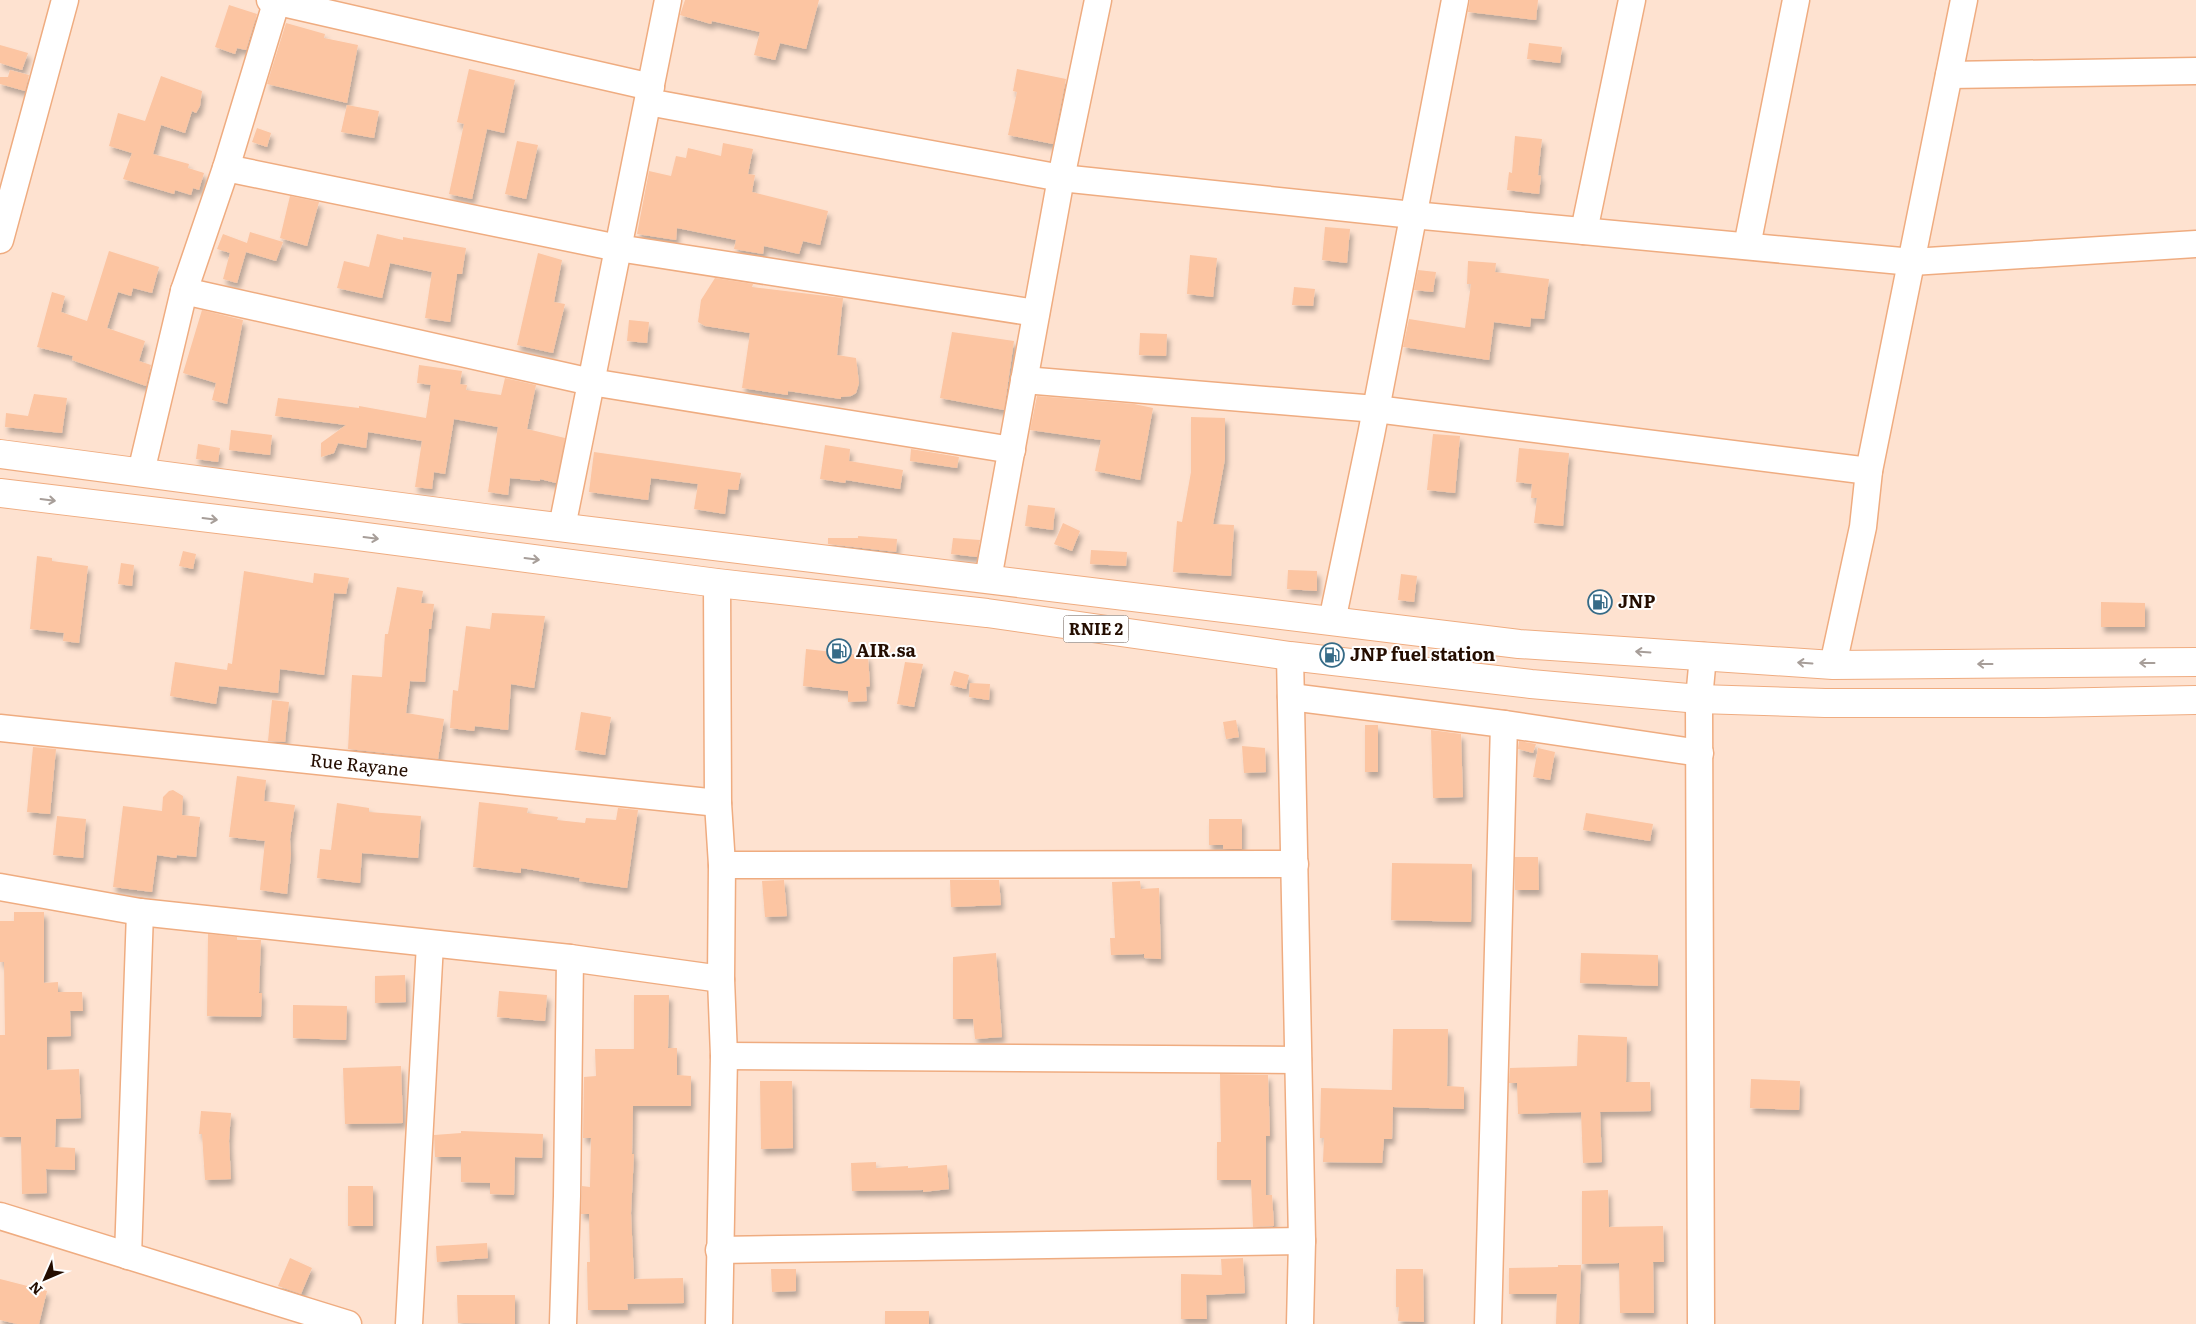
<svg xmlns="http://www.w3.org/2000/svg" width="2196" height="1324" viewBox="0 0 2196 1324" font-family="Literata,serif">
  <style>
    .building { fill: #fcc5a2; filter: url(#shadow) }
    .lines { fill: none; stroke-linecap: round; stroke-linejoin: round }
    .minor-casing { stroke: #efac80; stroke-width: 29 }
    .major-casing { stroke: #efac80; stroke-width: 30 }
    .minor { stroke: #fff; stroke-width: 26 }
    .major { stroke: #fff; stroke-width: 28 }
    .oneway { stroke: #a79e99 }
    .labels { text-anchor: middle; stroke-width: 4; stroke-linejoin: round; paint-order: stroke }
    .shield { fill: #fff; stroke: #66564c; stroke-width: 1 }
    .shield-label { font-size: 16px; font-weight: bold; fill: #240d00 }
    .poi-label { font-size: 18px; font-weight: bold; fill: #240d00; stroke: #fff; text-anchor: start }
    .street-label { font-size: 18px; fill: #240d00; stroke: #fff }
  </style>
  <defs>
    <filter id="shadow"><feDropShadow dx="3" dy="5.5" stdDeviation="2.5" flood-color="#0004"/></filter>
  </defs>
  <rect width="100%" height="100%" fill="#fee2d0"/>
  <path class="building" d="M685 0H819L806 49 780 43 775 60 754 55 760 32 712 21 711 24 680 15Z
    M1470 0H1538L1536 20 1468 12Z
    M229 5 257 14 246 50 237 48 235 54 215 47Z
    M286 23 325 34 324 38 358 45 347 103 267 84Z
    M1529 43 1562 47 1560 63 1527 59Z
    M0 45 28 53 22 70 0 63Z
    M469 69 515 80 504 133 487 129 472 199 449 194 464 124 457 122Z
    M1017 69 1066 79 1053 144 1008 135 1017 92 1013 91Z
    M10 70 29 75 25 91 0 84V77H8Z
    M161 76 202 91 200 106 196 113 192 111 185 133 161 125 153 154 189 164 188 168 204 173 199 190 193 188 191 195 175 190 174 194 123 179 132 153 109 146 118 113 145 121Z
    M347 105 379 111 374 138 341 132Z
    M257 128 271 133 267 147 252 142Z
    M1515 136 1542 139 1538 175 1541 176 1539 194 1507 190 1509 172 1512 173Z
    M517 141 538 145 526 199 505 194Z
    M723 143 753 149 748 174 755 175 752 192 828 211 820 245 803 241 799 254 764 246 763 254 734 249 736 240 677 228 676 240 637 234 649 171 671 176 676 156 686 158 688 148 721 156Z
    M290 196 319 202 307 246 280 238Z
    M1325 227 1350 229 1347 263 1322 260Z
    M250 232 283 242 276 261 246 252 237 283 223 279 230 253 217 249 223 234 247 243Z
    M377 234 403 240V237L466 248 462 274H457L450 322 425 318 432 272 390 263 382 298 337 288 344 261 369 267Z
    M109 251 159 267 152 293 133 288 131 296 118 292 107 328 145 341 139 361 151 365 146 386 72 360 73 356 37 347 52 292 65 296 61 312 87 321Z
    M538 253 562 260 554 302 565 304 553 353 517 345Z
    M1190 255 1217 258 1213 297 1187 294Z
    M1468 261 1496 263 1495 272 1549 279 1544 319 1531 318 1530 327 1494 322 1489 360 1403 347 1409 319 1465 328 1471 284H1467Z
    M1418 270 1436 272 1433 292 1414 290Z
    M715 278 753 284 752 287 843 298 837 355 856 358 859 383 856 393 851 396 841 397V399L788 391V395L742 388 750 333 705 326 698 322 701 300Z
    M1294 287 1315 289 1313 306 1292 305Z
    M202 310 243 320 227 404 212 400 216 383 183 373Z
    M629 320 649 322 647 343 627 341Z
    M952 332 1014 341 1004 410 940 398Z
    M1140 333 1167 334 1166 356 1139 355Z
    M419 365 462 371 460 384 467 385 466 390 501 395 505 378 536 385 527 429 565 438 556 483 540 479V481L510 478 508 495 488 492 498 427 454 419 445 474 434 472 432 489 415 487 422 441 368 432 366 448 338 443 334 453 321 457V443L346 425 275 416 278 398 359 408V406L426 418 431 385 417 383Z
    M34 394 67 398 62 433 5 427 6 413 28 416Z
    M1037 396 1134 404 1153 408 1140 480 1095 471 1101 440 1030 430Z
    M1191 417 1225 418V459L1213 524 1234 525 1231 576 1173 572 1177 521 1182 522 1191 472Z
    M231 430 272 435 270 455 229 450Z
    M1433 434 1460 436 1455 493 1427 490Z
    M198 444 220 448 218 462 196 459Z
    M825 445 850 449 849 461 903 470 900 489 846 480 845 483 820 479Z
    M1519 448 1569 453 1563 526 1534 523 1537 498H1531L1532 484 1516 482Z
    M911 449 959 457 957 468 910 461Z
    M594 452 741 473 738 490 728 489 725 514 694 509 698 484 651 478 648 500 589 492Z
    M1028 505 1055 508 1053 530 1025 526Z
    M1063 523 1080 531 1072 551 1054 544Z
    M858 536 897 539 896 552 828 544V538H858Z
    M953 538 980 540 977 557 951 554Z
    M1091 550 1127 552 1126 566 1090 564Z
    M183 551 196 554 193 569 179 566Z
    M37 556 52 558V561L88 566 79 643 63 641 64 633 30 629Z
    M121 563 134 565 132 586 118 584Z
    M1288 570 1317 571V591L1287 589Z
    M244 571 313 583 314 573 349 578 346 594 334 593 324 675 280 669 278 693 219 686 216 704 170 696 175 662 227 670 228 663 232 664Z
    M1401 574 1417 576 1414 602 1398 600Z
    M397 587 423 591 421 603 434 604 431 629H429L425 682 410 681 406 713 444 719 438 759 348 749 352 675 382 677 385 634H388Z
    M2101 602 2145 603V627H2101Z
    M492 613 545 616 534 688 511 684 508 730 475 726 474 731 450 728 453 690 458 691 466 626 490 629Z
    M806 649 868 656 870 686 866 687 867 701 848 702V691L803 686Z
    M905 662 923 664 914 707 897 704Z
    M954 671 969 675 966 689 950 685Z
    M970 683 990 684 989 700 969 697Z
    M272 700 289 702 285 742 268 741Z
    M581 712 611 717 605 755 575 750Z
    M1236 720 1239 737 1226 739 1223 722Z
    M1365 725H1378V772H1365Z
    M1431 730 1461 734 1463 797 1433 798Z
    M1519 741 1536 744 1533 753 1518 749Z
    M1242 746 1265 748 1266 772 1244 773Z
    M33 747 56 749 50 814 27 812Z
    M1538 748 1555 752 1550 780 1533 777Z
    M237 776 266 780 264 801 295 805 290 839 291 854 287 894 260 890 265 841 229 837Z
    M173 790 183 796 182 815 200 817 196 857 177 855 176 858 157 855 152 892 113 887 123 806 162 811 163 797 169 791Z
    M479 802 528 808 527 813 558 817 557 820 585 823 586 818 616 820 618 808 638 810 627 888 579 881 580 878 521 868V873L473 867Z
    M337 803 369 808V812L421 816 418 858 362 853 360 883 317 878 320 849 331 850Z
    M1586 813 1653 824 1650 841 1583 830Z
    M57 816 86 819 83 858 53 855Z
    M1209 819H1242V849H1223V845H1209Z
    M1515 857H1538L1539 890H1515Z
    M1392 863 1472 864 1471 922 1391 920Z
    M784 880 787 916 765 917 762 881Z
    M950 880H999L1001 905 951 907Z
    M1140 881 1141 889 1159 888 1161 959 1144 958V954L1111 955 1110 938H1115L1112 882Z
    M14 912H44V983L58 982V992H82L83 1011H70L71 1036 47 1037V1070L79 1069 81 1118 56 1119 55 1147 75 1148V1170L46 1169 47 1193 22 1194 21 1137H0V1035H5L4 962H0V921H14Z
    M208 934 237 937V940H261L259 993H262L261 1017 207 1016Z
    M996 953 1002 1037 975 1039 973 1019H953V957Z
    M1581 953 1658 955V986L1580 983Z
    M405 975 406 1002 375 1003V976Z
    M499 991 547 995 545 1021 497 1017Z
    M634 995H669L668 1048H677V1075L691 1076V1106H633L632 1154H634L631 1213 634 1279 683 1278 684 1303 627 1304 628 1310H588L587 1262H590L589 1214H581L582 1186 590 1187 591 1138H583L584 1077 596 1076 595 1049H634Z
    M293 1005 347 1006 346 1040 293 1038Z
    M1393 1029H1448L1447 1086 1464 1087V1109L1393 1107 1392 1139H1384L1382 1163 1323 1162 1324 1138H1320L1321 1088 1392 1090Z
    M1578 1035 1627 1037 1626 1082H1650L1651 1111 1600 1112 1602 1162 1583 1163 1581 1112 1518 1114 1517 1083H1509L1510 1068 1577 1066Z
    M401 1066 403 1123 345 1124 343 1068Z
    M1220 1074 1268 1075 1270 1136H1266V1195H1272L1274 1226 1253 1227 1251 1180H1217V1142H1221Z
    M1751 1079 1800 1081 1799 1110 1750 1108Z
    M760 1081H792L793 1148 761 1149Z
    M201 1111 231 1113 229 1141 231 1179 205 1180 202 1134H199Z
    M461 1131 543 1134 542 1158 515 1157 514 1195 490 1194V1183L461 1182V1157H435L434 1135 461 1133Z
    M876 1162V1168L908 1166V1168L947 1165 949 1189 923 1192V1190L852 1191 851 1163Z
    M348 1186H373V1226H348Z
    M1608 1190 1609 1227 1663 1226 1664 1262H1653L1654 1313H1620L1619 1263 1582 1264V1191Z
    M487 1243 488 1258 437 1262 436 1246Z
    M290 1258 312 1268 301 1294 278 1286Z
    M1243 1258 1245 1293 1206 1295 1207 1319H1181V1274L1222 1275 1221 1259Z
    M1558 1265H1581L1579 1324H1556L1557 1294H1509V1268L1558 1267Z
    M771 1269H796V1291L772 1292Z
    M1396 1269H1423L1424 1322 1398 1321 1399 1307H1396Z
    M0 1279 47 1291 39 1324H17L0 1320Z
    M457 1295H515V1324L458 1323Z
    M885 1311H929V1324H885Z"/>
  <g class="lines">
    <g class="minor-casing">
      <g id="minor">
        <path d="M270 0 651 87"/>
        <path d="M1949 75 2196 71"/>
        <path d="M648 102 1061 178 1413 215 1912 262 2196 244"/>
        <path d="M226 168 618 248 1036 313"/>
        <path d="M1584 231 1632 0"/>
        <path d="M0 240 65 0"/>
        <path d="M1747 246 1796 0"/>
        <path d="M184 291 591 382 1012 450"/>
        <path d="M1024 380 1376 409 1869 471"/>
        <path d="M141 472 184 291 226 168 277 0"/>
        <path d="M562 527 668 0"/>
        <path d="M988 579 1061 178 1098 0"/>
        <path d="M717 583 718 803 722 865 721 979 724 1056 719 1324"/>
        <path d="M1332 621 1371 435 1455 0"/>
        <path d="M1290 656 1302 1241 1300 1324"/>
        <path d="M1833 665 1863 527 1869 471 1964 0"/>
        <path d="M1291 697 1504 724 1700 753"/>
        <path id="s1" d="M0 728 718 803"/>
        <path d="M722 865 1295 864"/>
        <path d="M0 887 140 912 570 958 721 979"/>
        <path d="M724 1056 1298 1060"/>
        <path d="M0 1216 348 1324"/>
        <path d="M719 1250 1302 1241"/>
        <path d="M128 1256 140 912"/>
        <path d="M409 1324 430 944"/>
        <path d="M563 1324 567 1196 570 958"/>
        <path d="M1488 1324 1504 724"/>
        <path d="M1701 1324 1699 699 1703 656"/>
      </g>
    </g>
    <g class="major-casing">
      <path id="major" d="M0 454 492 519 1519 644 1833 665 2196 662
        M0 493 335 533 717 583 987 613 1290 656 1531 684 1699 699 1825 703H2044L2196 700"/>
    </g>
    <use href="#minor" class="minor"/>
    <use href="#major" class="major"/>
  </g>
  <defs><path id="oneway-shaft" d="M-6 0H5M1.5-3L5.5 0L1.5 3" fill="none" stroke-width="1.6" stroke-linecap="round" stroke-linejoin="round" transform="scale(1.25)"/></defs>
  <g class="oneway">
    <use href="#oneway-shaft" transform="translate(48 500) rotate(7)"/>
    <use href="#oneway-shaft" transform="translate(210 519) rotate(7)"/>
    <use href="#oneway-shaft" transform="translate(371 538) rotate(7)"/>
    <use href="#oneway-shaft" transform="translate(532 559) rotate(7)"/>
    <use href="#oneway-shaft" transform="translate(1643 652) rotate(-176)"/>
    <use href="#oneway-shaft" transform="translate(1805 663) rotate(-176)"/>
    <use href="#oneway-shaft" transform="translate(2147 663) rotate(180)"/>
    <use href="#oneway-shaft" transform="translate(1985 664) rotate(180)"/>
  </g>
  <defs>
    <g id="fuel-ring" transform="scale(1.25)"><circle r="9.5" fill="#fff" stroke="#366b87" stroke-width="1.5"/><path d="M-5.5-6h7V0h2V4h1.3V-2.5L3-4.5l.8-.8L6-3V5H2.5V1h-1V6h-7ZM-4.2-4.7v3.2H.2V-4.7Z" fill="#366b87"/></g>
  </defs>
  <g fill-rule="evenodd">
    <use href="#fuel-ring" x="1600" y="602"/>
    <use href="#fuel-ring" x="839" y="651"/>
    <use href="#fuel-ring" x="1332" y="655"/>
  </g>
  <g class="labels">
    <rect class="shield" x="1063.5" y="615.5" width="65" height="27" rx="4"/>
    <g class="shield-label">
      <text x="1096" y="635">RNIE 2</text>
    </g>
    <g class="poi-label">
      <text x="1618" y="608">JNP</text>
      <text x="856" y="657">AIR.sa</text>
      <text x="1350" y="661">JNP fuel station</text>
    </g>
    <g class="street-label">
      <text dy="6" stroke="none"><textPath href="#s1" startOffset="361">Rue Rayane</textPath></text>
    </g>
  </g>
  <g transform="translate(45 1279) rotate(225)" stroke="#ffffff" stroke-width="4" paint-order="stroke">
  <path d="M0-4L9 19L0 12L-9 19Z" fill="#240d00"/>
  <text y="-8" font-size="14" font-weight="bold" text-anchor="middle" fill="#240d00">N</text>
  </g>
</svg>
